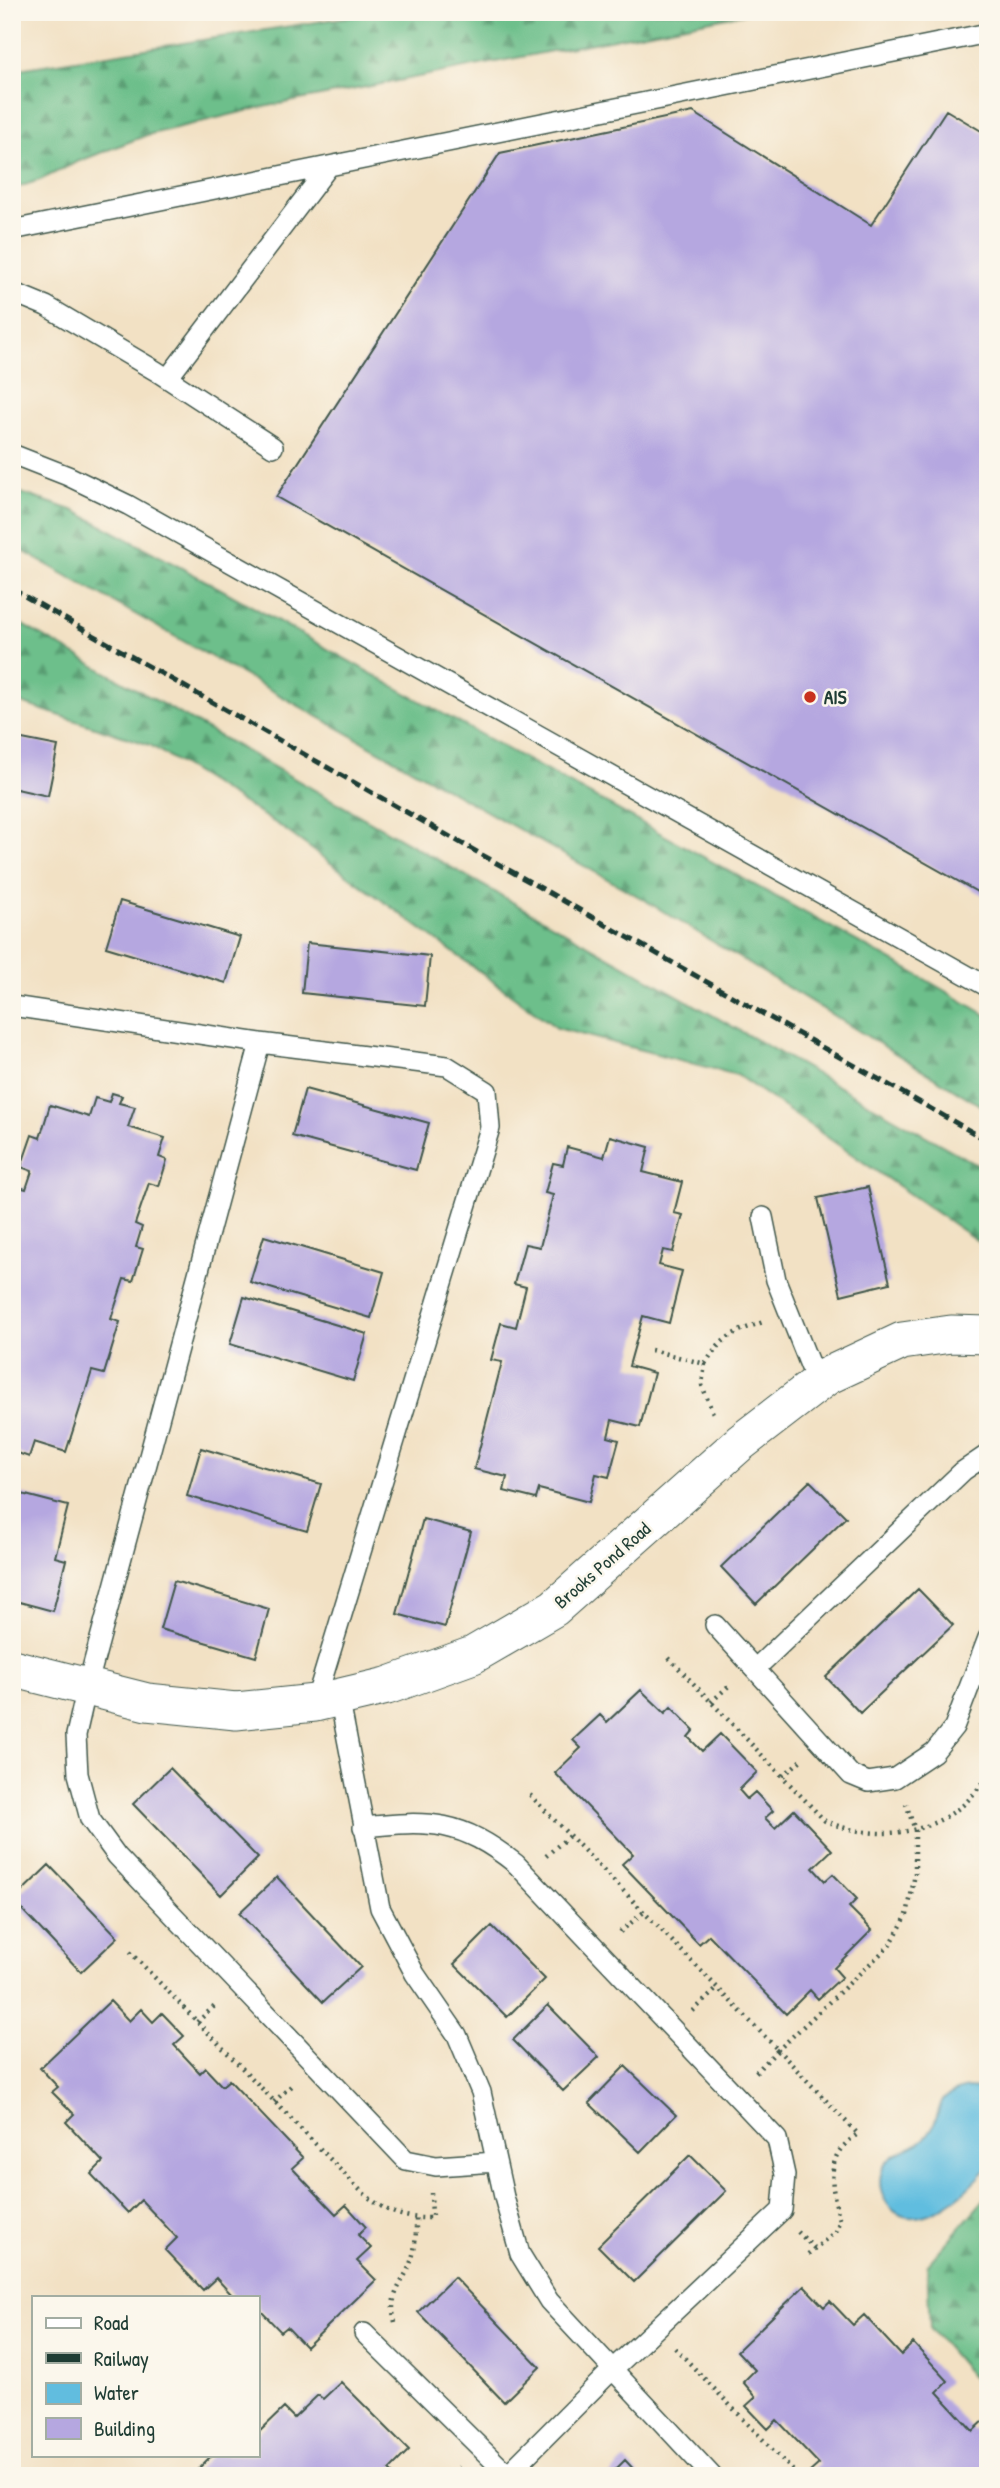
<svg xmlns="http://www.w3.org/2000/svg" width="1000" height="2488" viewBox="0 0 1000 2488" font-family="'Patrick Hand',sans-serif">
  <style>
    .forest { fill: url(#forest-firs); stroke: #467e60; stroke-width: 2 }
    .water { fill: #61bddf; stroke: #407d8a; stroke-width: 2 }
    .building { fill: #b5a7e0 }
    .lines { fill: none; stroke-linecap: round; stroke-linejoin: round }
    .service-casing { stroke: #3f564a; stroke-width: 22 }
    .minor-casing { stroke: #3f564a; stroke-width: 39 }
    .path { stroke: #3f564a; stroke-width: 4.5; stroke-dasharray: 2 5; stroke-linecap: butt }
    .service { stroke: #fff; stroke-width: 19 }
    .minor { stroke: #fff; stroke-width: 37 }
    .rail { stroke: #1f3d34; stroke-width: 5; stroke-dasharray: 10 5; stroke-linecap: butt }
    .poi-dot { fill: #c8321e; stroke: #fbf7ec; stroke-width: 2.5 }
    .labels { text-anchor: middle; stroke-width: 5; stroke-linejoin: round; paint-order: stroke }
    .poi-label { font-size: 19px; font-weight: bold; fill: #1f3d34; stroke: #fbf7ec; text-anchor: start }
    .street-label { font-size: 19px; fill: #1f3d34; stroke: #fbf7ec }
  </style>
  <defs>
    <pattern id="forest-firs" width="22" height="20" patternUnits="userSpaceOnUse" patternTransform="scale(1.75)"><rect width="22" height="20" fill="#6dbf8b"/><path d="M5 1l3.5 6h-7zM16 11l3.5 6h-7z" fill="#599c72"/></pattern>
  </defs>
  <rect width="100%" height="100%" fill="#fbf7ec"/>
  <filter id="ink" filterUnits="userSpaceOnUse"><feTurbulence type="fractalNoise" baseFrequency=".0143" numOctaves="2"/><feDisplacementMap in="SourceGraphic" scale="14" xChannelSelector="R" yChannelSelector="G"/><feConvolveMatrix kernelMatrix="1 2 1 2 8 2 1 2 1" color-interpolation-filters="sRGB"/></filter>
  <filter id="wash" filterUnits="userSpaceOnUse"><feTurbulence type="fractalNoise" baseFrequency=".00686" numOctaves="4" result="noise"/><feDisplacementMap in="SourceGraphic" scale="28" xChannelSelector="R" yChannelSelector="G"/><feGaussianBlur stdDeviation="1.57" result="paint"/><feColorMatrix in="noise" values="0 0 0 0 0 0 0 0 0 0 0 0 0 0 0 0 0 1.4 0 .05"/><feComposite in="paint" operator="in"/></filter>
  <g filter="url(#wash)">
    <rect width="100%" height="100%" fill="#f2e1c4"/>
    <path class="forest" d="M380 12H753L258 108 147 135 77 162 40 180 12 189V70Z
      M12 490 75 511 219 588 447 716 911 971 988 1016V1110L643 899 12 545Z
      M12 619 988 1171V1248L737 1075 557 1028 280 826 150 745 12 700Z
      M988 2195V2396L930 2328 927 2265Z"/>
    <path class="water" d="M967 2088 979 2089 988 2093V2167C968 2192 909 2246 884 2198 879 2189 879 2177 883 2168 893 2148 917 2151 929 2133 945 2110 931 2097 967 2088Z"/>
    <g id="blocks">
      <path class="building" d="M946 110 988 135V898L276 497 500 153 693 112 871 225Z
        M12 737 58 746 48 796 12 788Z
        M120 901 240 937 226 983 106 947Z
        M307 943 430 956 425 1006 302 993Z
        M305 1089 429 1123 416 1170 292 1136Z
        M112 1093 122 1096 119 1103 135 1107 128 1127 165 1138 159 1157 167 1160 159 1186 149 1183 135 1224 142 1227 136 1247 143 1249 133 1281 124 1279 111 1319 120 1322 104 1374 92 1371 66 1452 34 1442 29 1457 12 1451V1185L26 1189 32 1171 21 1167 32 1135 40 1138 50 1105 89 1117 95 1098 109 1102Z
        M610 1136 649 1147 643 1172 682 1182 674 1213 683 1215 673 1252 663 1250 659 1265 682 1271 669 1323 643 1316 629 1366 654 1373 640 1427 612 1420 608 1437 619 1440 609 1477 596 1474 589 1502 539 1489 536 1499 504 1491 507 1477 474 1469 502 1362 491 1360 501 1323 516 1327 526 1287 514 1284 525 1244 540 1247 553 1195 545 1193 553 1163 563 1165 567 1147 604 1157Z
        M868 1187 890 1283 841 1295 818 1198Z
        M264 1236 384 1272 371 1318 250 1282Z
        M244 1297 367 1334 353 1381 230 1344Z
        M201 1448 321 1484 307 1531 187 1496Z
        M810 1481 846 1517 756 1604 721 1567Z
        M18 1493 68 1506 55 1557 66 1560 53 1611 12 1600V1514Z
        M423 1519 471 1532 445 1627 397 1614Z
        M174 1581 269 1609 256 1657 160 1629Z
        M918 1589 953 1625 860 1713 826 1677Z
        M641 1690 665 1713 671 1707 694 1730 688 1737 702 1751 720 1734 757 1772 739 1790 747 1799 755 1792 773 1811 765 1818 775 1828 794 1810 832 1850 813 1868 825 1881 833 1874 857 1899 849 1907 872 1930 834 1968 842 1977 818 1999 810 1990 786 2014 709 1935 699 1944 622 1864 633 1854 555 1773 581 1748 573 1740 600 1715 607 1722Z
        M170 1768 258 1858 221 1895 133 1804Z
        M49 1865 118 1937 81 1972 13 1900Z
        M277 1877 361 1967 323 2002 239 1913Z
        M492 1926 545 1979 507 2017 454 1964Z
        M110 2001 129 2021 141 2009 153 2022 162 2013 184 2036 174 2045 200 2073 205 2068 222 2086 229 2080 303 2158 292 2168 336 2214 346 2205 366 2227 358 2235 371 2248 357 2261 376 2280 306 2347 287 2327 281 2332 259 2309 257 2311V2297H234L216 2278 203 2290 165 2250 177 2238 141 2200 128 2213 91 2174 103 2162 66 2122 74 2114 52 2092 58 2087 40 2068Z
        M548 2005 599 2057 563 2091 513 2040Z
        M625 2066 676 2115 640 2152 589 2103Z
        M690 2155 726 2191 634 2282 598 2246Z
        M454 2277 540 2367 504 2402 418 2312Z
        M804 2286 824 2307 830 2301 853 2325 864 2315 901 2355 913 2343 948 2381 937 2392 973 2431 988 2417V2476H814L810 2472 819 2464 777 2420 768 2429 746 2406 756 2397 743 2382 755 2370 737 2351Z
        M341 2382 409 2450 389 2470 395 2476H198L195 2472 212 2455H257V2434L284 2408 294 2418 318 2395 323 2399Z
        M625 2460 640 2476H609Z"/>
    </g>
  </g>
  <g filter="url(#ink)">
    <use href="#blocks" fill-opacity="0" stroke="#3f564a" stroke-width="2"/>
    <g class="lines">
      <g class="service-casing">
        <path id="service" d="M12 230 988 33
          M12 292 46 306 156 371 273 447
          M168 378 329 166
          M12 454 68 476 128 505 988 987
          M12 1006 260 1043 447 1066 487 1091 490 1128 315 1703
          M260 1043 87 1687 76 1735 78 1774 90 1819 117 1856 406 2160 436 2166 496 2162
          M763 1217 776 1280 817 1383
          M715 1625 851 1775 868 1782 895 1778 934 1752 954 1727 988 1638
          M755 1669 963 1471 988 1454
          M339 1697 380 1908 415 1974 457 2035 481 2092 504 2197 520 2254 549 2301 712 2476
          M363 1827C431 1820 461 1820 516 1864L777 2139 785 2175 782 2210 613 2369 506 2476
          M364 2333 509 2476"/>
      </g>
      <g class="minor-casing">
        <path id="minor" d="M12 1668 147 1702 236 1711 315 1703 387 1686 473 1655 554 1608 740 1443 827 1376 902 1341 951 1334 988 1335"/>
      </g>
      <path class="path" d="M651 1350 705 1364C723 1336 732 1333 763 1322
        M705 1364 702 1385 714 1416
        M669 1658 825 1821C871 1840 923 1838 963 1805 972 1797 980 1786 988 1777
        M711 1702 731 1684
        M783 1776 801 1760
        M530 1795 778 2050 753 2075
        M546 1856 569 1836
        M620 1932 644 1912
        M130 1952 359 2189C382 2210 399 2219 432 2218L431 2193
        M693 2011 718 1988
        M197 2022 217 2004
        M274 2102 294 2083
        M798 2232 815 2249
        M808 2254 835 2232 840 2220C834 2200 826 2167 841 2149 846 2143 852 2138 858 2134L778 2050 890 1945 907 1915 915 1874V1830L906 1804
        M395 2322C387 2293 405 2283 412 2258 416 2246 416 2232 416 2219
        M675 2348 798 2476
        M448 2476 459 2467"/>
      <use href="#service" class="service"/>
      <use href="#minor" class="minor"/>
      <path class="rail" d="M12 589 988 1141"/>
    </g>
  </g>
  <circle class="poi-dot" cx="810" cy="697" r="7"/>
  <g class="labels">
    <g class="poi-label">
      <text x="824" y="704">AIS</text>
    </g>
    <g class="street-label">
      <text transform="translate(602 1565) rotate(-41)" y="7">Brooks Pond Road</text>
    </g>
  </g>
  <rect width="1000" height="2488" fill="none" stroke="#fbf7ec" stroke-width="42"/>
  <rect x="32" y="2296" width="228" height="161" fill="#fbf7ec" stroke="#a3ada2" stroke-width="2"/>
  <rect x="46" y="2318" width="35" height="10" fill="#ffffff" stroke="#a3ada2" stroke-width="2"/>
  <text x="94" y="2330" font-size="21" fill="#1f3d34">Road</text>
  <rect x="46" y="2353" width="35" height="10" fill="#1f3d34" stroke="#a3ada2" stroke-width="2"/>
  <text x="94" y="2366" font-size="21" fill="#1f3d34">Railway</text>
  <rect x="46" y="2383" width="35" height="21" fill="#61bddf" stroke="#a3ada2" stroke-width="2"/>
  <text x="94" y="2400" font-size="21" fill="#1f3d34">Water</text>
  <rect x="46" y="2418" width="35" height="21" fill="#b5a7e0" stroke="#a3ada2" stroke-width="2"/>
  <text x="94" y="2436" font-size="21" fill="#1f3d34">Building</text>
</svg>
